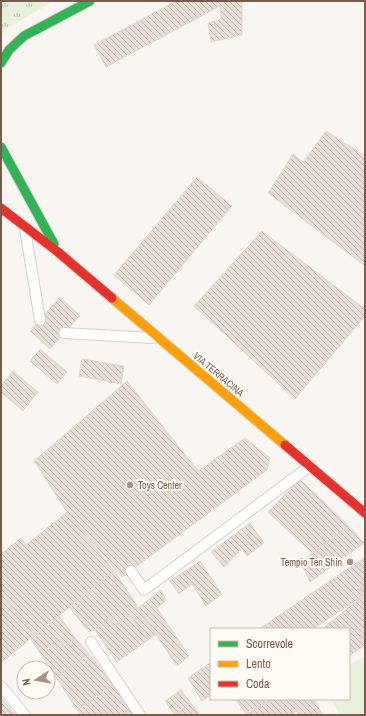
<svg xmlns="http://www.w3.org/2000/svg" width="366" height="716" viewBox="0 0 366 716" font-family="'Archivo Narrow',sans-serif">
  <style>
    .grass { fill: url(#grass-tufts) }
    .park { fill: #e7f0db }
    .building { fill: url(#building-back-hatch); stroke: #e2d8d2 }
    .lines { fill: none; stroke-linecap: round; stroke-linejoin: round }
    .lane-casing { stroke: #d7d1cb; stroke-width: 12 }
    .fast-casing { stroke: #d9d2cb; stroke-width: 11 }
    .slow-casing { stroke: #d9d2cb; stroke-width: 11 }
    .jam-casing { stroke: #d9d2cb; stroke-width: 11 }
    .lane { stroke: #fefefd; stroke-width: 10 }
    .fast { stroke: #30b455; stroke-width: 9 }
    .slow { stroke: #ff9f0a; stroke-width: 9 }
    .jam { stroke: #e5322d; stroke-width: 9 }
    .poi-dot { fill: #a69286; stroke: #fffaf3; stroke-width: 1.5 }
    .labels { text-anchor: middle; stroke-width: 4; stroke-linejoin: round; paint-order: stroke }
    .street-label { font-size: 10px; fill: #7a5c4d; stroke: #fffaf3 }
    .poi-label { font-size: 10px; fill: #7a5c4d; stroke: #fffaf3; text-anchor: start }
  </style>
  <defs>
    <pattern id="grass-tufts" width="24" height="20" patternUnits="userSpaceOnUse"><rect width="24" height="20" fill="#e7f0db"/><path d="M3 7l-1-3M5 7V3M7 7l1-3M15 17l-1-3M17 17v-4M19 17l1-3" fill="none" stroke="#c0c6b4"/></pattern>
    <pattern id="building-back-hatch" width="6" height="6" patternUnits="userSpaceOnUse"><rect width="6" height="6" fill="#e6ded7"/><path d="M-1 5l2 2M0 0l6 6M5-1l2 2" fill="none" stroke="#bfb7b1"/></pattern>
  </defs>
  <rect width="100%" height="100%" fill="#f9f5f0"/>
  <path class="grass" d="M1 1H54L6 29 1 35Z"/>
  <path class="park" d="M365 656V712L359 715H339L331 699H349V665Z"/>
  <path class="building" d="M176 1H242V35L211 42 208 23 221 19 220 6 106 67 94 45Z
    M326 131 365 156V266L268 193 293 154 303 162Z
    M197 177 232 206 149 305 114 275Z
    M262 231 365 309V316L295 399 194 306Z
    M60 297 80 316 50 349 30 331Z
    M40 349 67 372 57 384 30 361Z
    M82 359 124 366 121 384 79 376Z
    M13 371 38 392 23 411 1 392V386Z
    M127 381 198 471 245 438 270 458 267 470 122 577 67 512 34 461Z
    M300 479 349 526 312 553 268 512Z
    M67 512 114 571 35 635 1 593V554L21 538 26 545Z
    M250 523 264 543 247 556 242 549 224 567 211 552Z
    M349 526 364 543 310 582 301 562Z
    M365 557V585L359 588 363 596 313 629H259Z
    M200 561 222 594 206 606 192 584 179 594 170 581Z
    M114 571 156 634 148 640 130 615 114 626 109 618 95 630 89 632 69 607Z
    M365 585V600L359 588Z
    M161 590 166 600 157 608 189 656 177 666 138 608Z
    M1 593 35 635 1 663Z
    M363 596 365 600V624L349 634V629H322Z
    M130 615 148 640 117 662 95 630 109 618 114 626Z
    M59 616 76 639 63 646 58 638 42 656 31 639Z
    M365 624V642L357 629Z
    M357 629 365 642V645L349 656V634Z
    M58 638 63 646 76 639 89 654 56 677 42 656Z
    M89 654 113 685 77 710 56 677Z
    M211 662V695L202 701 188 678Z
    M113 685 130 708 122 715H81L77 710Z
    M181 690 191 703 175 715 165 701Z
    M1 698 16 715H1Z
    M235 699H274L246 713Z
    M274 699H291L297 711 290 715H243Z
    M291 699H314L323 715H299Z
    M191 703 200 715H175Z
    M130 708 135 715H122Z"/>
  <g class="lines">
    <g class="lane-casing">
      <path id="lane" d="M25 229 40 320
        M64 333 153 338
        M131 571 144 590 310 466
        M91 642 140 715
        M1 686 25 715"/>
    </g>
    <g class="fast-casing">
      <path id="fast" d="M1 63 9 50 24 36 90 1
        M1 147 54 244"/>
    </g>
    <g class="slow-casing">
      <path id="slow" d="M112 298 285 445"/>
    </g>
    <g class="jam-casing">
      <path id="jam" d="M1 208 58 252 112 298
        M285 445 365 513"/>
    </g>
    <use href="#lane" class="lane"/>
    <use href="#fast" class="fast"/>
    <use href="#slow" class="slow"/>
    <use href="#jam" class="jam"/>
  </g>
  <g class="poi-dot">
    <circle cx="130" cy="485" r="4"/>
    <circle cx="350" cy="562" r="4"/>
  </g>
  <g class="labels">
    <g class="street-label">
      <text transform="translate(219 374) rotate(40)" y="4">VIA TERRACINA</text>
    </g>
    <g class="poi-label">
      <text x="138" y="489">Toys Center</text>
      <text x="342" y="566" text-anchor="end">Tempio Ten Shin</text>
    </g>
  </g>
  <rect width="366" height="716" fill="none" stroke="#7a5c4d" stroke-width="4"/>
  <rect x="210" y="628" width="140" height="72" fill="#fffaf3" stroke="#cabbb1"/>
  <rect x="218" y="641" width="20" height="6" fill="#30b455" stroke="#cabbb1"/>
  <text x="246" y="648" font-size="12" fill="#7a5c4d">Scorrevole</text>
  <rect x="218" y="661" width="20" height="6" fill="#ff9f0a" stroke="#cabbb1"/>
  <text x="246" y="668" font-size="12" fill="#7a5c4d">Lento</text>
  <rect x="218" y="681" width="20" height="6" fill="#e5322d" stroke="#cabbb1"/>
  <text x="246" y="688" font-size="12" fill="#7a5c4d">Coda</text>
  <g transform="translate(36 680) rotate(258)"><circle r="19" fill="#fffaf3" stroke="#cabbb1"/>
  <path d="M0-3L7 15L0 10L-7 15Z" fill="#a69286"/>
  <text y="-6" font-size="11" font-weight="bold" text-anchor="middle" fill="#7a5c4d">N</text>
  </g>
</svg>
